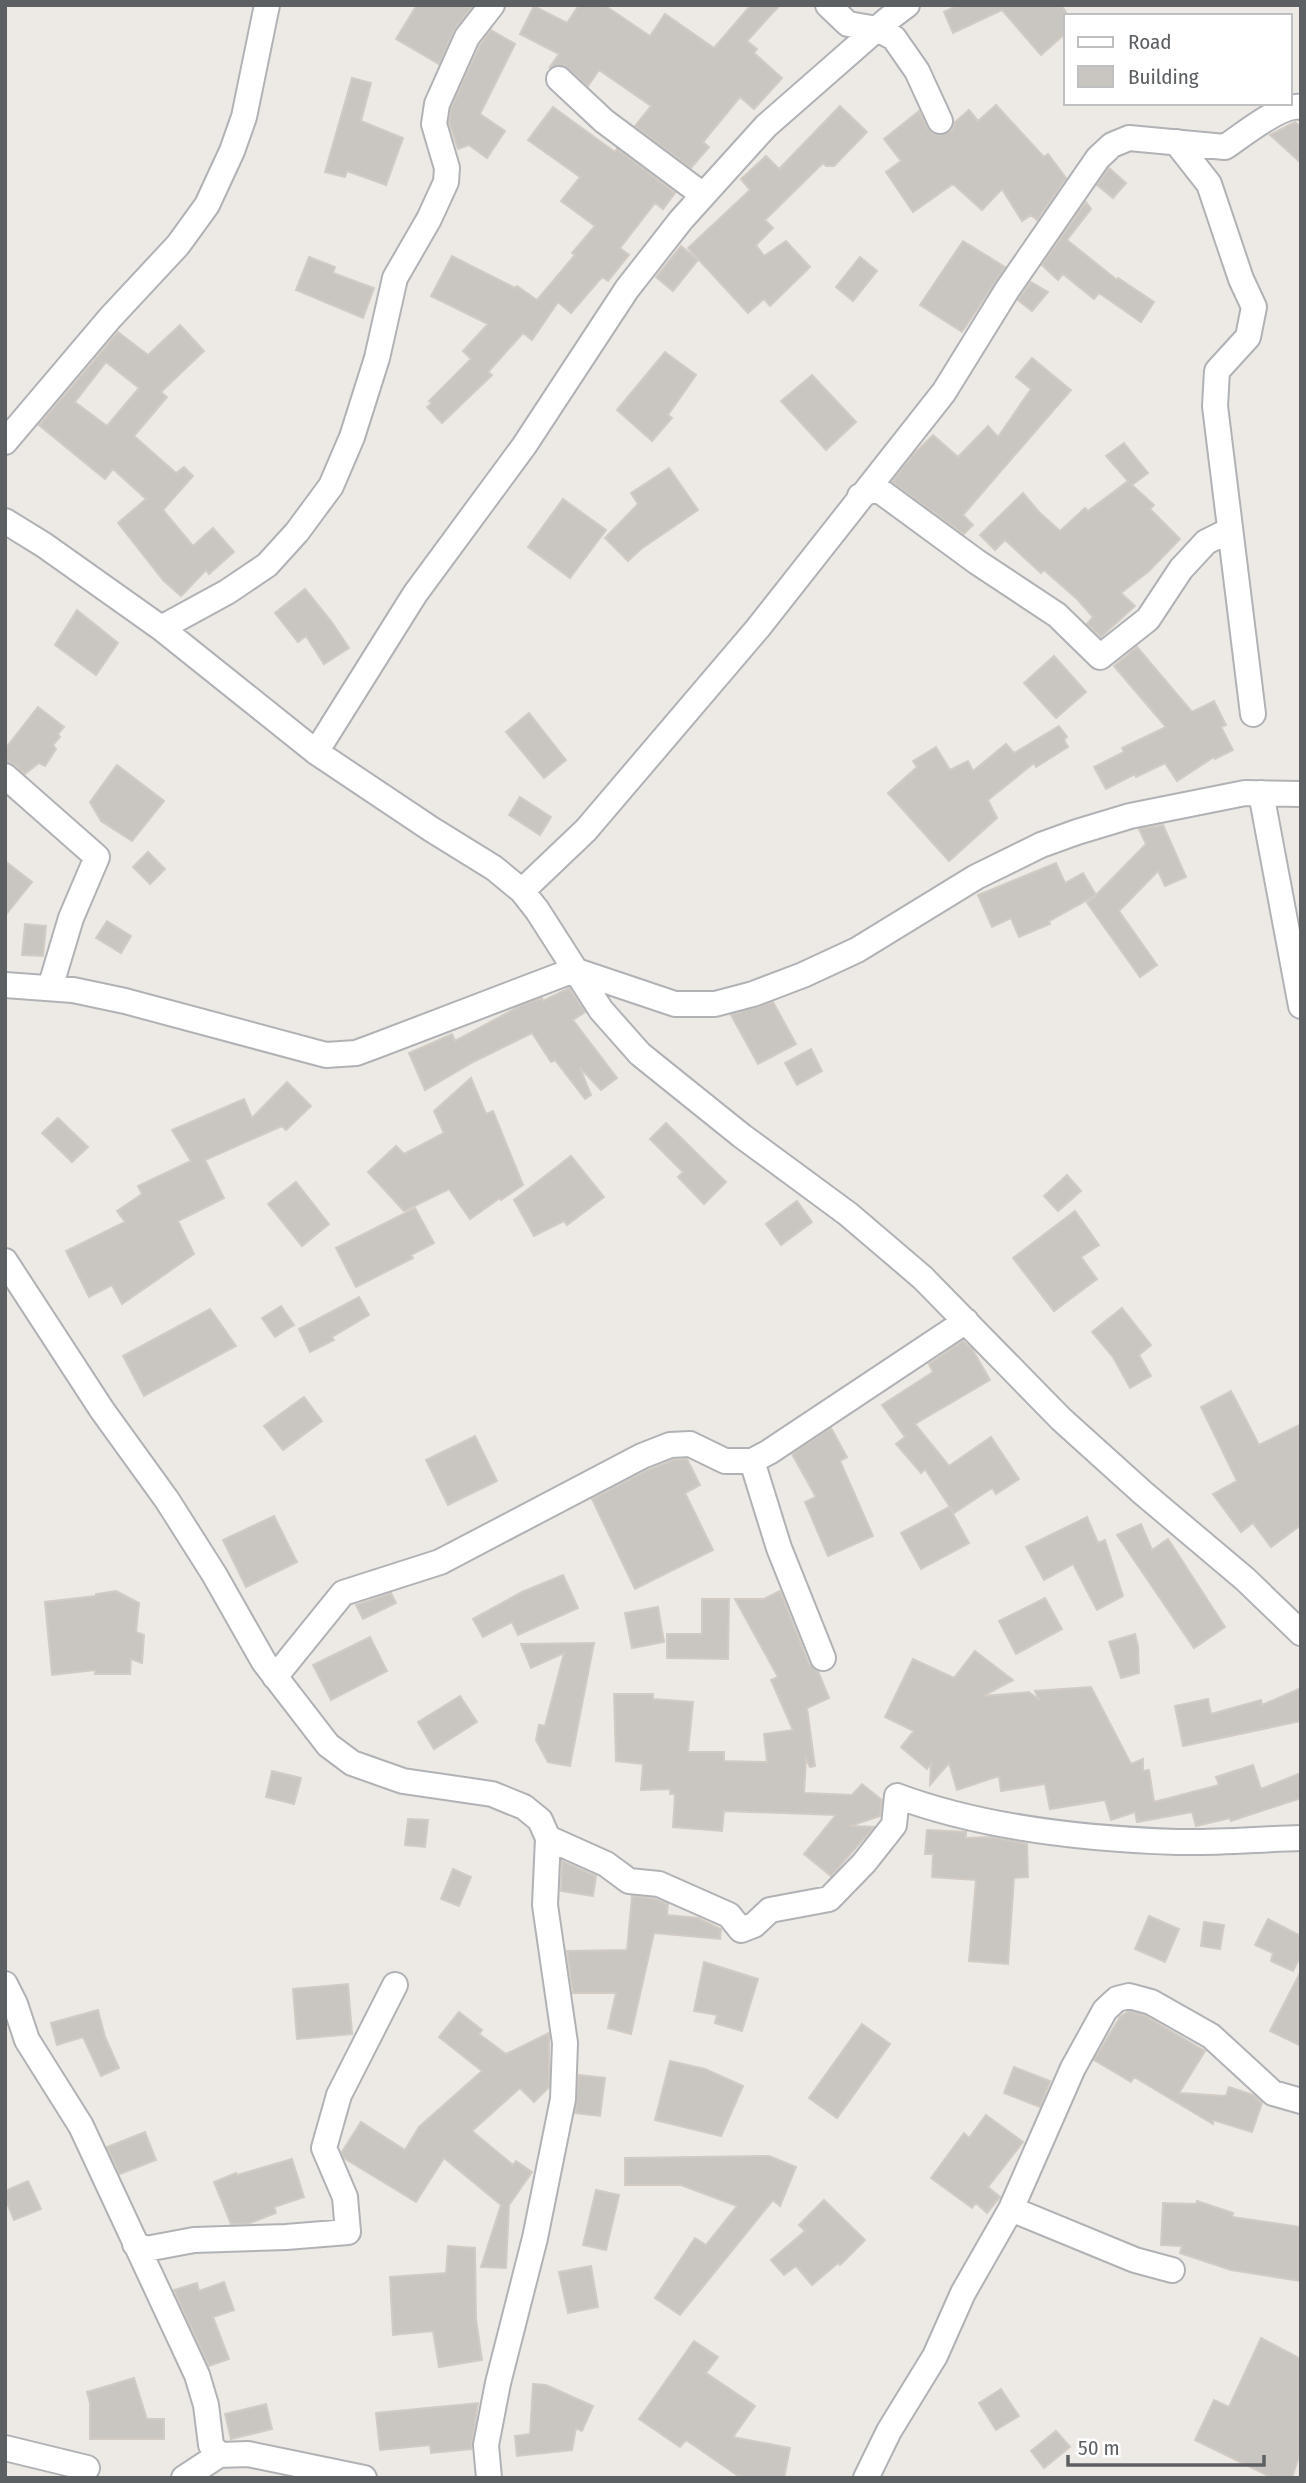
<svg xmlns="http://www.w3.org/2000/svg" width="1306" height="2483" viewBox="0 0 1306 2483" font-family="'Fira Sans Condensed',sans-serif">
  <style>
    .building { fill: #c9c5c1; stroke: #d1cbc4; stroke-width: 2; fill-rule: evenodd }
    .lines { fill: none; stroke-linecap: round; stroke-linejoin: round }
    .street-casing { stroke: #b0b2b5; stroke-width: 28 }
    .street { stroke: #fff; stroke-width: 24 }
  </style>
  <rect width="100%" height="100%" fill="#edeae5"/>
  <path class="building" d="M417 5H473L454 31 439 64 396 39Z
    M579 5H604L650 36 665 14 714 48 751 5H780L747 41 757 49 754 53 782 78 754 109 740 97 703 142 709 147 691 168 635 126 651 106 599 70 588 86 563 65 550 67 559 54 520 34 534 6 567 23Z
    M958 5H1061L1066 12V33L1041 55 1002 10 953 33 944 12Z
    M491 30 515 44 480 114 505 131 487 158 469 145 458 149 449 122 451 108 480 45Z
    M352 78 371 83 361 121 403 138 386 185 347 171 345 177 325 172Z
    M996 105 1044 157 1048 154 1066 178 1037 220 1031 215 1022 221 1002 189 982 210 953 184 913 212 886 172 901 161 884 139 919 111 927 128 932 133 939 136 952 130 955 122 969 110 978 121Z
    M840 106 867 132 834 166H826L823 163 765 220 773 228 756 245 764 256 786 241 810 267 770 306 764 299 748 313 688 248 750 190 741 179 766 156 779 169Z
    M553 107 615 152 617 149 675 193 663 209 655 203 620 248 629 255 608 281 602 277 571 313 558 302 532 340 523 333 488 372 492 375 442 423 427 407 432 403 429 401 471 359 463 351 488 324 431 296 452 256 515 288 517 286 537 300 575 255 572 253 595 226 561 201 580 177 528 140Z
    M1295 122 1301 127V163L1270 135Z
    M1109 168 1126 183 1113 198 1097 185Z
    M1086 202 1091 209 1067 240 1117 280 1118 278 1154 302 1141 322 1099 293 1094 299 1063 274 1058 280 1042 265Z
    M963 241 1005 267 962 332 920 305Z
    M681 246 698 260 673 291 656 277Z
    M309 257 335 267 333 273 374 288 363 318 296 290Z
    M860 257 877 271 853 301 836 287Z
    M1031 282 1048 292 1032 311 1018 300Z
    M180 325 204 351 161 392 167 397 134 436 176 473 184 467 193 476 163 510 193 546 213 528 234 552 209 574 206 570 181 596 163 580 118 523 146 499 113 469 105 479 39 425 118 332 148 355ZM106 362 139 388 107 426 75 402Z
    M665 352 696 375 668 415 672 418 652 441 617 410Z
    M1032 358 1071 390 963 515 973 525 964 534 892 482 913 455 933 435 958 457 988 426 998 437 1031 389 1016 377Z
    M812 375 856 422 826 450 781 401Z
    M1124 443 1148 473 1132 485 1154 505 1150 509 1180 539 1149 571 1121 593 1135 606 1101 637 1087 624 1093 617 1077 599 1044 570 1041 573 1005 540 995 550 980 535 1023 493 1039 512 1060 531 1085 508 1088 511 1128 481 1106 456Z
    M669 468 698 510 641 549 628 561 605 538 638 504 631 493Z
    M563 499 606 530 570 578 528 547Z
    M305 589 331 621 349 648 324 664 306 636 298 642 275 613Z
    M77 610 118 643 96 675 55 645Z
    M1137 647 1192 712 1214 701 1226 725 1221 727 1233 750 1215 759 1214 757 1177 781 1165 763 1136 777 1135 774 1106 789 1094 767 1124 752 1122 748 1166 727 1114 666Z
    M1054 656 1086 692 1056 718 1024 683Z
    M38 707 64 727 58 734 60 737 53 745 56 749 45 766 39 763 25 774 14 764 5 761V749Z
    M529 713 566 760 544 778 506 732Z
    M1059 726 1067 737 1064 740 1068 747 1036 767 1034 763 988 800 997 818 949 861 888 793 917 767 913 761 936 747 950 770 968 761 973 771 1006 744 1014 753Z
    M117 765 164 801 132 841 101 821 90 802Z
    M520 797 551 817 540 835 509 815Z
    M1163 825 1186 877 1165 886 1158 871 1119 911 1157 965 1140 977 1087 903 1096 895 1049 921 1050 924 1019 937 1011 918 992 927 978 895 1056 863 1065 883 1083 873 1096 895 1146 844 1139 829Z
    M148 852 165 869 150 884 133 867Z
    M5 861 32 882 5 916Z
    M107 921 131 936 121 953 96 938Z
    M25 924 46 926 43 956 22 955Z
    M569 988 585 1012 573 1020 617 1078 601 1090 580 1068 591 1095 585 1099 555 1060 551 1062 532 1033 475 1061 425 1090 409 1053 452 1034 455 1041 520 1006 542 998 543 1001Z
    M773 1002 796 1044 758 1064 731 1015Z
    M811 1049 822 1071 797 1085 785 1063Z
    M471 1078 486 1114 493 1111 523 1185 501 1200 500 1198 470 1219 449 1189 404 1211 368 1172 396 1146 404 1154 444 1133 434 1111Z
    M287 1082 311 1106 286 1130 282 1126 205 1160 224 1198 178 1221 194 1254 122 1304 112 1285 89 1297 66 1251 125 1222 117 1211 142 1194 138 1186 191 1161 172 1130 244 1099 252 1118Z
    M58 1118 88 1147 72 1162 42 1133Z
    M666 1123 726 1182 704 1204 678 1177 683 1172 650 1139Z
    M571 1156 604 1197 567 1225 564 1221 534 1236 514 1200Z
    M1067 1175 1081 1191 1058 1211 1044 1196Z
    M296 1182 329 1224 302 1246 268 1204Z
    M797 1201 812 1222 781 1245 766 1224Z
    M415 1208 434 1243 411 1255 413 1258 356 1287 336 1248Z
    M1075 1211 1099 1245 1081 1257 1097 1279 1054 1311 1013 1258Z
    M359 1297 369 1315 332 1337 334 1340 310 1352 299 1329Z
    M281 1306 294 1325 275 1337 262 1318Z
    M1122 1308 1151 1345 1139 1355 1151 1376 1130 1388 1113 1357 1092 1332Z
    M210 1309 236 1346 144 1396 123 1356Z
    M963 1341 972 1349 990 1380 915 1424 949 1466 991 1437 1019 1479 996 1494 992 1488 954 1513 925 1469 921 1473 896 1444 905 1437 882 1405 933 1372 929 1364Z
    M1231 1391 1259 1445 1301 1424V1525L1271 1547 1253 1523 1241 1532 1213 1494 1237 1481 1201 1407Z
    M304 1397 322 1421 283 1450 264 1426Z
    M831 1428 847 1457 840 1461 873 1536 828 1556 805 1502 816 1497 792 1454Z
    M475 1436 497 1481 448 1505 426 1460Z
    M687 1459 700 1485 685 1493 713 1550 635 1589 592 1499 648 1470 673 1460Z
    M949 1507 969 1543 921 1569 901 1533Z
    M274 1516 297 1562 246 1587 223 1540Z
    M1087 1517 1098 1543 1105 1540 1123 1596 1097 1610 1073 1564 1044 1580 1026 1547Z
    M1141 1524 1152 1550 1168 1539 1225 1627 1194 1648 1117 1535Z
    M563 1575 578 1608 518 1635 512 1622 483 1637 473 1619 522 1592Z
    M116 1591 139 1603 136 1632 144 1635 142 1663 131 1659 130 1674H95V1670L52 1675 45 1602 96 1596V1594Z
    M780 1591 809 1664 818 1671 829 1698 807 1708 815 1766 810 1767 806 1759 804 1793 852 1795 862 1784 882 1800 880 1816 850 1826 874 1827 831 1876 804 1854 836 1815 724 1811 722 1831 673 1827 675 1794H670V1789L641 1790 643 1764 616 1761 614 1694H653V1699L693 1702 688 1752H724V1761L767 1762 764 1734 793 1730 771 1680 778 1677 735 1599H764Z
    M391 1593 396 1603 363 1619 356 1605Z
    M1045 1598 1062 1629 1016 1654 999 1621Z
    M702 1599H729L728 1659 667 1658V1634H702Z
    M658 1607 664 1642 632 1648 625 1613Z
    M1135 1634 1138 1646 1139 1673 1121 1678 1109 1642Z
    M370 1637 387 1671 331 1700 313 1665Z
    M594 1643 570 1766 548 1762 536 1740 539 1725 545 1726 564 1653 531 1668 521 1644Z
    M975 1651 1013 1680 983 1696 1029 1692 1039 1700 1035 1691 1091 1687 1131 1764 1143 1759V1771L1149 1770 1154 1802 1219 1785 1216 1777 1253 1765 1261 1789 1301 1773V1798L1231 1821 1230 1818 1196 1826 1192 1812 1137 1822 1135 1812 1111 1820 1105 1800 1050 1809 1045 1784 1001 1791 999 1776 957 1790 949 1763 930 1785 931 1763 927 1769 901 1747 914 1731 885 1717 913 1659 954 1678Z
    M1301 1688V1721L1183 1746 1175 1706 1208 1699 1211 1714 1261 1700 1262 1705Z
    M460 1696 477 1722 434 1749 418 1722Z
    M272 1771 301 1778 294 1804 266 1797Z
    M408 1819 428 1820 425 1847 405 1845Z
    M927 1830 966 1832V1838L991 1837 1027 1844 1028 1877 1014 1878 1008 1964 969 1961 976 1880 932 1877 933 1854H925Z
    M562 1861 596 1876 593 1896 561 1891Z
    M453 1869 471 1877 459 1906 441 1899Z
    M632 1896 655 1899 668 1904 667 1915 698 1918 721 1929 720 1939 654 1933 631 2034 608 2028 616 1993H573L567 1951 627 1950Z
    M1149 1916 1179 1929 1165 1962 1135 1949Z
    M1268 1919 1301 1936V1955L1293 1971 1271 1961 1273 1953 1255 1945Z
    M1204 1922 1224 1925 1220 1949 1201 1946Z
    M704 1962 758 1979 742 2031 715 2023 717 2015 694 2011Z
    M1301 1971V2046L1270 2031Z
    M348 1984 352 2034 297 2039 293 1989Z
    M98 2010 105 2037 119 2068 101 2076 83 2037 57 2045 51 2023Z
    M1129 2011 1145 2016 1205 2051 1179 2093 1226 2096 1229 2087 1253 2095 1262 2103 1252 2132 1213 2120V2124L1134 2077 1131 2082 1094 2060 1120 2017Z
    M459 2012 482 2030 479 2034 506 2054 549 2033V2087L534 2102 520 2088 472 2131 513 2165 516 2161 532 2172 509 2205 506 2268 481 2267 501 2205 444 2158 416 2202 344 2158 342 2152 361 2122 405 2150 419 2127 482 2071 439 2037Z
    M862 2024 890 2044 837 2118 809 2098Z
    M670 2061 705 2069 743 2086 721 2136 655 2120Z
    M1014 2067 1050 2081 1040 2107 1004 2093Z
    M579 2075 605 2078 600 2116 575 2113Z
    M986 2115 1023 2142 988 2187 1000 2197 987 2213 976 2203 972 2208 931 2178 964 2133 969 2138Z
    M145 2132 156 2160 120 2174 107 2147Z
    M769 2156 796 2167 780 2206 773 2200 680 2315 655 2298 695 2238 706 2245 737 2206 681 2185H625V2158Z
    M292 2159 304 2197 274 2207 276 2213 250 2223 231 2224 214 2182 236 2173 237 2175Z
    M28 2181 41 2209 14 2220 5 2198V2191Z
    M596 2190 619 2195 606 2250 583 2245Z
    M824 2200 865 2240 840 2265 838 2263 812 2285 796 2266 784 2275 771 2260 805 2231 799 2225Z
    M1197 2201 1233 2213 1232 2217 1301 2227V2281L1231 2270 1180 2253 1182 2246 1161 2245 1163 2203 1196 2204Z
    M448 2246 475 2248 476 2319 482 2360 439 2367 433 2331 393 2335 390 2277 446 2273Z
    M591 2266 598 2307 568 2313 559 2272Z
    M224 2282 234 2310 213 2317 229 2359 209 2366 174 2290 197 2283 199 2291Z
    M1261 2338 1301 2359V2450L1292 2478H1273L1195 2440 1214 2400 1229 2407Z
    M694 2341 718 2357 706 2373 755 2406 733 2437 790 2448 784 2478H749L737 2475 686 2440 680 2447 639 2419Z
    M134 2378 147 2419H164V2439H90V2403L87 2392Z
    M533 2384 546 2385 593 2406 582 2431 576 2428 572 2450 517 2456 515 2436 530 2434Z
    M1001 2389 1019 2416 996 2430 979 2403Z
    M478 2403 471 2449 431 2453 430 2445 380 2450 376 2413Z
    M266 2404 272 2429 231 2439 225 2414Z
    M1056 2431 1070 2447 1044 2468 1031 2451Z"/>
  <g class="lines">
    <g class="street-casing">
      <path id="street" d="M828 5 848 24 877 29 894 38 917 71 940 121
        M559 79 604 121 703 195
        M1176 142 1209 184 1241 279 1254 307 1248 337 1217 371 1215 406 1253 714
        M5 442 110 318 178 245 207 205 232 151 244 117 267 5
        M860 496 876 488 977 562 1057 615 1100 657 1148 619 1181 569 1206 542 1230 530
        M5 521 44 545 161 628 316 752 431 829 494 868 522 891 537 910 601 1010 640 1054 742 1136 848 1214 923 1278 1061 1419 1143 1493 1245 1579 1301 1633
        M161 628 227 592 267 565 297 532 331 486 352 437 377 358 395 278 429 219 446 182 447 168 434 124 437 104 467 37 492 5
        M316 752 415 594 524 446 627 289 681 220 766 126 887 20 907 5
        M5 776 97 857 71 918 50 988
        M1261 793 1301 1006
        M522 891 586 830 758 628 944 392 1007 290 1098 158 1112 145 1129 138 1225 147C1242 136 1281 103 1301 107
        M5 985 73 990 125 1001 326 1055 356 1053 375 1046 574 970 675 1004H715L753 994 803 975 857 950 976 877 1041 845 1077 832 1130 816 1245 793 1301 794
        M5 1261 102 1410 167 1500 214 1574 264 1662 328 1745 352 1763 403 1781 492 1794 524 1807 540 1820 548 1838 545 1905 565 2043 563 2099 535 2238 498 2383 486 2445 489 2478
        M752 1461 779 1548 823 1658
        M275 1677 343 1593 440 1562 642 1456 670 1445 690 1444 725 1461H752L769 1452 966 1321
        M548 1838 606 1864 629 1881 659 1884 729 1915 741 1930 754 1925 770 1910 829 1899 864 1863 894 1825 897 1796C983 1828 1085 1839 1177 1842 1218 1843 1260 1839 1301 1838
        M5 1984 15 2004 27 2040 81 2126 197 2375 206 2405 211 2445 219 2455 248 2454 364 2478
        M1011 2209 1135 2260 1172 2270
        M135 2244 146 2249 194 2240 286 2237 348 2232 345 2197 324 2148 339 2095 395 1985
        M5 2448 87 2468
        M184 2478 219 2455
        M866 2478 889 2431 935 2356 963 2293 1011 2209 1073 2068 1105 2010 1117 1999 1129 1996 1151 2002 1211 2036 1273 2093 1301 2101"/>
    </g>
    <use href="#street" class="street"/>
  </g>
  <rect width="1306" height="2483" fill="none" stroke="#5c6063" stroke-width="14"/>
  <rect x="1064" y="14" width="228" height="91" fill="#ffffff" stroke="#bebfc1" stroke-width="2"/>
  <rect x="1078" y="37" width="35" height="10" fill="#ffffff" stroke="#bebfc1" stroke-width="2"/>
  <text x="1128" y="49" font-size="21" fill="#5c6063">Road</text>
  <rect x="1078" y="66" width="35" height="21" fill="#c9c5c1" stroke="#bebfc1" stroke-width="2"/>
  <text x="1128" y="84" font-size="21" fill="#5c6063">Building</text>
  <path d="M1068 2455v10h196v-10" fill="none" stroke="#5c6063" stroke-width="3.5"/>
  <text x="1078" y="2455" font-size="21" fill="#5c6063" stroke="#ffffff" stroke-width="5" paint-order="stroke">50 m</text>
</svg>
